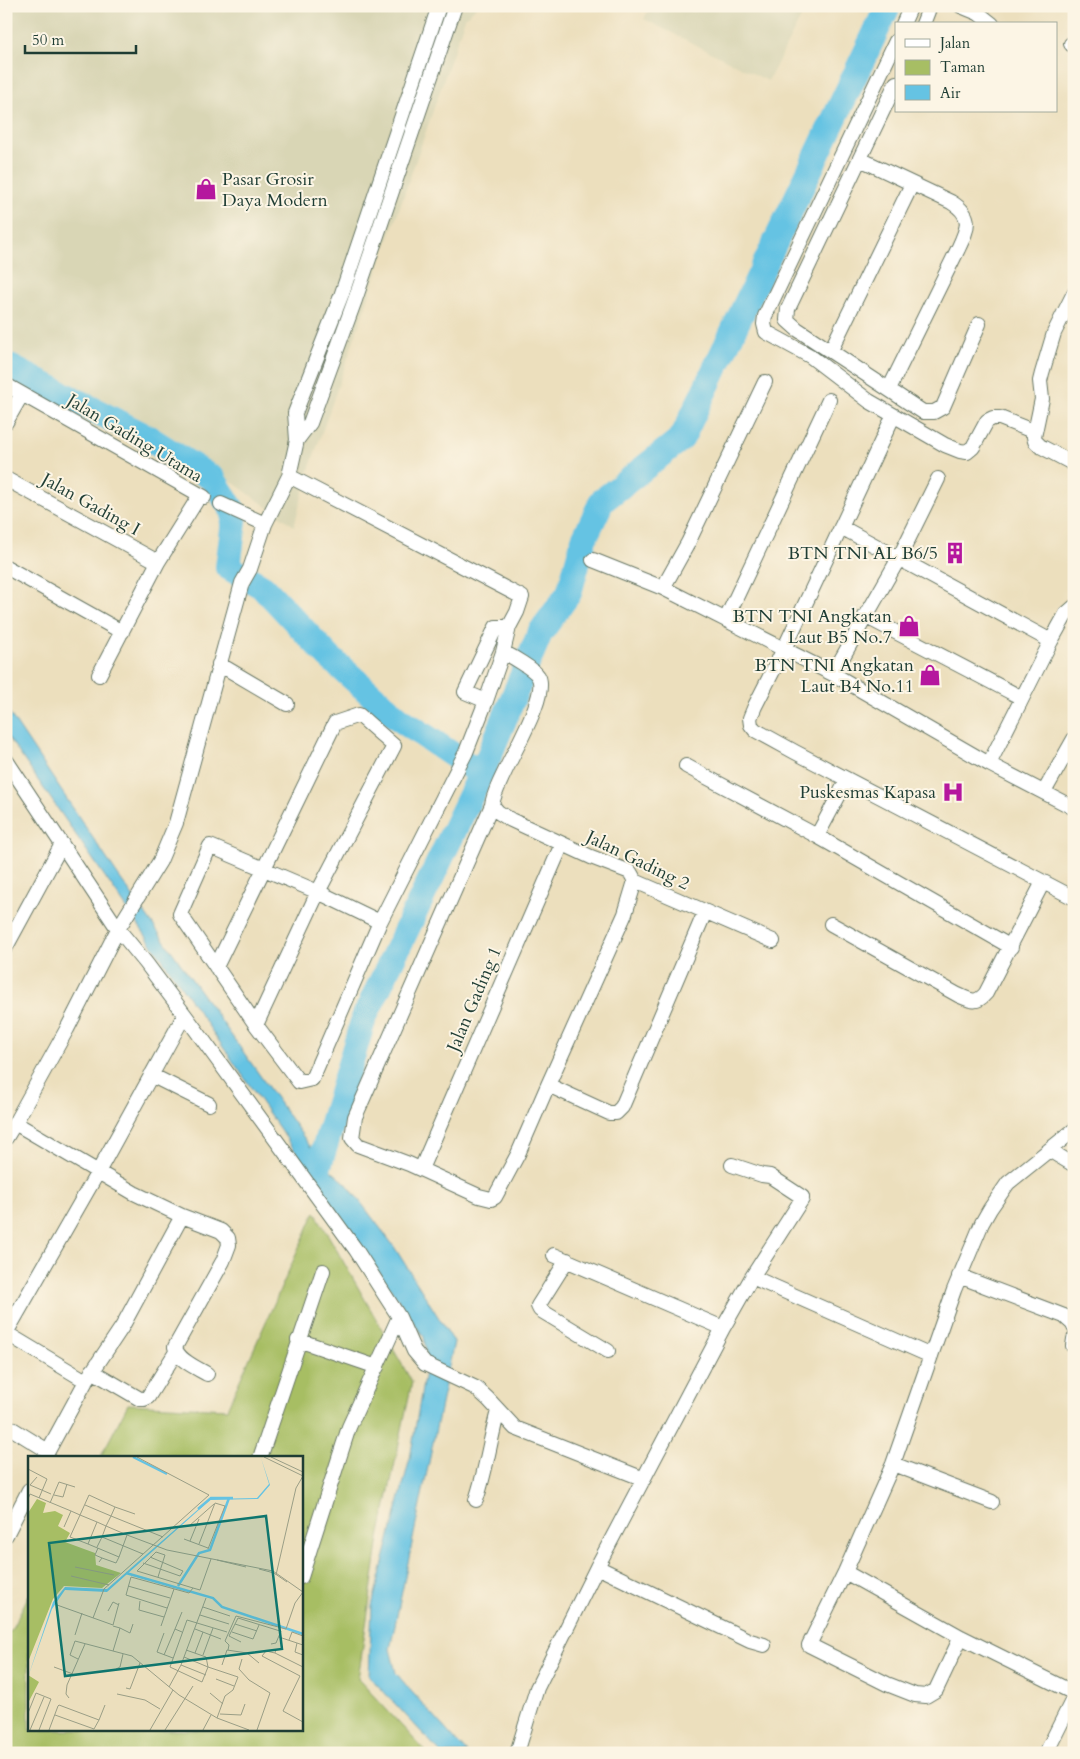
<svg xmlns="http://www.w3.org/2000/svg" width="1080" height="1759" viewBox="0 0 1080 1759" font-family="Cardo,serif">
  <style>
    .built { fill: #d9d6b5 }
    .green { fill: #a7be64; stroke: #637e4c }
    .water { fill: #65c3e3; stroke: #42808c }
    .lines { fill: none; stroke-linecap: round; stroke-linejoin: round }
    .river { stroke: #65c3e3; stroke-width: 26 }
    .street-casing { stroke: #677664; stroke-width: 16 }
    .street { stroke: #fff; stroke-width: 14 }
    .labels { text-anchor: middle; stroke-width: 4; stroke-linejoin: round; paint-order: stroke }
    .poi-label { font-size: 18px; fill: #1f3d34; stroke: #fcf5e5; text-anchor: end }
    .street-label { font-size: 18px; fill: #1f3d34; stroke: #fcf5e5 }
    .inset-river { fill: none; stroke: #65c3e3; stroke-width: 2.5 }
    .inset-road { fill: none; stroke: #9a9e86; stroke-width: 1 }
    .view { fill: #0f766e; fill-opacity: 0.15; stroke: #0f766e; stroke-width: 2.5 }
    .inset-edge { fill: none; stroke: #1f3d34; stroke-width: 2.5 }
  </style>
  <rect width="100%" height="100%" fill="#fcf5e5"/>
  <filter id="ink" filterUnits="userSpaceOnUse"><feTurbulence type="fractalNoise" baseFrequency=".02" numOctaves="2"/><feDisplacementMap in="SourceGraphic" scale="10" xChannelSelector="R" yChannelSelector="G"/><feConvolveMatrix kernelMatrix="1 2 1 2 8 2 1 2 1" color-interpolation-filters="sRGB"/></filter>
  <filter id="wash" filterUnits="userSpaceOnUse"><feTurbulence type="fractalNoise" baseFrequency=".0096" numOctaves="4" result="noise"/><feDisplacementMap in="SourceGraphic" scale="20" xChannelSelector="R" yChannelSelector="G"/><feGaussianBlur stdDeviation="1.12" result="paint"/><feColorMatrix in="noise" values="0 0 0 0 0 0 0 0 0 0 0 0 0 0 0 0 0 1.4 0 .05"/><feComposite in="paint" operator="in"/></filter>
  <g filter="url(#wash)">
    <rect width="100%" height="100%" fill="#ecdfbd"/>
    <path class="built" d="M6 6H477L465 18 310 467 294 526 228 479 6 359Z
      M650 6H807L768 81 644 19Z"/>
    <path class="green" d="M315 1212 412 1382 379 1538 358 1679 427 1753H6V1629L10 1632 29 1595V1730H301V1458H100L128 1404 227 1409Z"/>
    <path class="water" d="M6 708 117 874 322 1163 346 1183 393 1245 454 1342 390 1649 396 1673 411 1691 467 1753H441L369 1676 372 1606 410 1458 427 1360 424 1337 6 734Z"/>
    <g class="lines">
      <path class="river" d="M6 365 147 437 213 479 235 514 228 567 263 587 329 657 398 718 481 774
        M318 1169 364 1018 484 768 540 633 569 593 584 539 602 501 682 438 888 6"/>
    </g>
  </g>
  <g filter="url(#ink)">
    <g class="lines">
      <g class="street-casing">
        <path id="street" d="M961 6 978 13 992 24
          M903 24 911 6
          M923 24 930 6
          M896 41 765 316 764 324 766 332 810 356 869 401 945 445 960 451 967 452 973 447 987 421 993 418H1000L1035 432
          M1071 44 1074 46
          M896 83 788 309 787 320 797 329 923 412H934L943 407 979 324
          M860 159 951 202C974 216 968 228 958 249L889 389
          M1074 293 1054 333 1042 373 1040 381 1042 399 1034 437 1035 441 1040 446 1074 464
          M831 350 912 184
          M6 385 204 497
          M6 422 22 394
          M890 423 784 649 755 706 750 718 751 725 755 730 795 752 1074 898
          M297 440 310 423 355 300 455 6
          M289 476 522 597 517 612 509 627 503 652C511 656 534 669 538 676 552 697 495 778 492 805L355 1117 352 1138 358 1145 409 1164 479 1196 491 1199 495 1197 518 1154 548 1085 625 914 635 881
          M6 479 158 562
          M221 504 265 524
          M841 527 1051 641
          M593 560 663 588 833 674 989 764 1074 808
          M6 567 122 632
          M663 588 688 543 765 382
          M865 616 1022 698
          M726 619 829 400
          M219 664 287 704
          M833 674 899 558 938 479
          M99 675 158 562 200 495
          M486 701 465 692 496 627H509
          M6 760 118 929 146 963 190 1022 356 1250 399 1317 414 1351 425 1364 476 1388 488 1399 515 1428 644 1479
          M989 764 1051 641 1066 614 1074 607
          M686 766 817 836 847 780
          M1044 792 1074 739
          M492 805 498 812 511 820 591 857 630 872 635 881 773 941
          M817 836 1011 947
          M380 922 318 892 210 846 180 914 256 1025 299 1082 312 1079 380 922 466 752 486 701 503 652
          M831 924 958 995C970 1000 976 1005 986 993L1043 882
          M6 947 62 844
          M216 967 335 723 359 715 394 746 318 892 256 1025
          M151 1075 209 1104
          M548 1085 609 1113H616L622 1107 705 912
          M6 1138 15 1123
          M1049 1150 1074 1165
          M732 1165 762 1175 770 1176 802 1197V1199L752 1277
          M421 1169 562 844
          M182 1216 221 1231 228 1238 229 1245 223 1261 175 1347C177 1360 197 1368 207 1374
          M567 1260 538 1306 540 1310 608 1351
          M959 1276 1064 1316 1073 1324 1074 1327
          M723 1328 752 1277 931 1356
          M298 1340 377 1367
          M1073 1346 1074 1339
          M92 1371 140 1399H144L148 1397 176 1352
          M86 1381 6 1333 98 1172 180 1023 185 1016
          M6 1425 48 1451 86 1381 122 1327 182 1216 134 1193 15 1123 67 1029 118 929 160 861 176 823 242 583 250 569 265 524 289 476 297 440 295 413 341 296 439 6
          M260 1458 323 1271
          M893 1464 992 1502
          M476 1500C486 1471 490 1440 498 1411
          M6 1535 29 1490
          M597 1567 750 1641 764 1645
          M845 1572 961 1637 1074 1693
          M301 1577 349 1427 399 1317
          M961 1637 936 1690 926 1696 915 1695 887 1684 809 1645 845 1572 893 1464 954 1290 982 1223 990 1209 1008 1183 1074 1130
          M517 1753 537 1688 597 1567 723 1328 554 1255
          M1046 1753 1074 1697"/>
      </g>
      <use href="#street" class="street"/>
    </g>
  </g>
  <defs>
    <g id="shop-bare" transform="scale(1.725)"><path d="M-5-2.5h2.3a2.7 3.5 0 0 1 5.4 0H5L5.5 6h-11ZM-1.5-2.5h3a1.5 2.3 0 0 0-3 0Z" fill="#b5179e" stroke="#fcf5e5" stroke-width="2.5" paint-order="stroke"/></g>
    <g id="building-bare" transform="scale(1.725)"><path d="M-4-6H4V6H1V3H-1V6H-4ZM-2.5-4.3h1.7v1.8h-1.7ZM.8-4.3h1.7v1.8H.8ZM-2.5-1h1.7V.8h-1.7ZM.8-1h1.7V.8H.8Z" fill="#b5179e" stroke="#fcf5e5" stroke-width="2.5" paint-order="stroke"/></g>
    <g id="hospital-bare" transform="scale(1.725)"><path d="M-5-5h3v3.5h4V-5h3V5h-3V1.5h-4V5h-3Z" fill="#b5179e" stroke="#fcf5e5" stroke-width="2.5" paint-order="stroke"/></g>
  </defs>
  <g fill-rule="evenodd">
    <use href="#shop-bare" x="206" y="189"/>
    <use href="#building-bare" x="955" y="553"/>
    <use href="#shop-bare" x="909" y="626"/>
    <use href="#shop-bare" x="930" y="675"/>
    <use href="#hospital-bare" x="953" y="792"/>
  </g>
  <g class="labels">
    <g class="poi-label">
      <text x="222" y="185" text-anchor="start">Pasar Grosir<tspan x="222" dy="21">Daya Modern</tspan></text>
      <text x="938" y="559">BTN TNI AL B6/5</text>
      <text x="892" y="622">BTN TNI Angkatan<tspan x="892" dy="21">Laut B5 No.7</tspan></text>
      <text x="914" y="671">BTN TNI Angkatan<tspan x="914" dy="21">Laut B4 No.11</tspan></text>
      <text x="936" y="798">Puskesmas Kapasa</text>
    </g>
    <g class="street-label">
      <text transform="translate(135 438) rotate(31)" y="6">Jalan Gading Utama</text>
      <text transform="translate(91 504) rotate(29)" y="6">Jalan Gading I</text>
      <text transform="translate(638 860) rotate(26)" y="6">Jalan Gading 2</text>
      <text transform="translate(474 999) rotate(-67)" y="6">Jalan Gading 1</text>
    </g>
  </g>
  <g transform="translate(28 1456)">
    <rect width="275" height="275" fill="#ecdfbd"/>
    <path d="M9 43 18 47 15 57 27 55 35 59 30 70 42 77 37 86 67 97 68 109 93 117 74 132 36 130 25 143 0 206V57ZM0 219 11 226 0 247Z" fill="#a7be64"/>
    <path d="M233 2 242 29 230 43 182 44 79 136 37 134 24 153 0 221 25 146 37 131 79 133 182 43 229 42 241 28Z" fill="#65c3e3"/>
    <path class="inset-river" d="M105 1 139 18M170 53 183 42H205M98 117 185 142 194 151 275 178M150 130 171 97 182 94 201 42"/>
    <path class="inset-road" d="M236 1 275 20M243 1 275 16M0 13 19 23 11 42M9 21 2 29 23 38M26 39 35 41 39 28M0 43 2 38 43 55M22 47 31 26 47 31M87 51 107 58M161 70 186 48M36 71 43 55 52 59 61 39 87 51 83 60 57 49M99 79 78 70 83 60 135 81M74 81 78 70 69 66 60 88 91 101 99 79 139 94 245 115 275 136M156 83 180 92M162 85 171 63M60 88 42 81 52 59 69 66M171 88 187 47M69 91 74 81 115 98M70 92 67 99 74 102M180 93 197 50 187 47M189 104 218 111M71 106 74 102 88 107 91 101M115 107 152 120 155 115 122 101M47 111 86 119M231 113 246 117 259 126M248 119 268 32 275 20M43 120 81 129M130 121 137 99 128 96 109 115 165 132M100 130 142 142M112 145 111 154 136 161M29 149 85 169 91 147M175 151 202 160M139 152 98 139 103 121 161 137 165 132 172 134 183 103M80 155 85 146 91 149M154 156 147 173 154 176M172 159 201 168M65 162 76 133 181 39 109 1M207 168 229 175M133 170 146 133M92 172 102 177 105 168M167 173 193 183M204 176 225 183 231 169M136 177 129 196 145 202M47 179 54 157M251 181 275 189M261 184 264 176 275 180M213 186 201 180 210 162 252 175M269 187 267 196 275 199M243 188 248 187 253 175M248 193 247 197 238 195 234 200 272 220 255 255 275 266M158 194 178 201 180 211 210 221 205 234 197 240 189 262M200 194 201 189 197 185 208 160 258 173 267 147 275 136M85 195 92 172 85 170M167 197 175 176M247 197 275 211M136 199 147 173M175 199 185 172M156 201 180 211 174 226 142 211 159 164 199 176M50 203 42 199 47 185 104 200 151 239 189 262 221 274M214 203 211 213 221 224 242 237 229 274M153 209 178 219M194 209 199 194 219 197 231 207M26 211 45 218M88 213 92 211 95 198M188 223 206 230M141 231 153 209 178 142M98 232 102 233 112 207M182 237 195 248M89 238 117 244 132 253M41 242 38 238 39 229 57 188M0 257 8 237 23 243 11 274M192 258 213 259 217 248M71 264 77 249M2 274 16 241M21 274 30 250 31 249 71 264 66 273 27 259M122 274 145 234M137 274 165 230M175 274 183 259"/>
    <path class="view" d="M238 60 254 193 37 220 21 87Z"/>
    <rect width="275" height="275" class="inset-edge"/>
  </g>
  <rect width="1080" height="1759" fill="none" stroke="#fcf5e5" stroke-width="25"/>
  <rect x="895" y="22" width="162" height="90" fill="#fcf5e5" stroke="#a4ab9e"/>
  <rect x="905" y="39" width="25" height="8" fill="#ffffff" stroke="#a4ab9e"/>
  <text x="940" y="48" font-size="15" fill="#1f3d34">Jalan</text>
  <rect x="905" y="60" width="25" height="15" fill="#a7be64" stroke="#a4ab9e"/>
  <text x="940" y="72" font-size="15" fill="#1f3d34">Taman</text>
  <rect x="905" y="85" width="25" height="15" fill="#65c3e3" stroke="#a4ab9e"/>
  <text x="940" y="98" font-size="15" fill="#1f3d34">Air</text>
  <path d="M25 45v8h111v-8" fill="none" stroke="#1f3d34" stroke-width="2.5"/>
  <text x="32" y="45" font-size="15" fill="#1f3d34" stroke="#fcf5e5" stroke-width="4" paint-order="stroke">50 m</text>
</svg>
